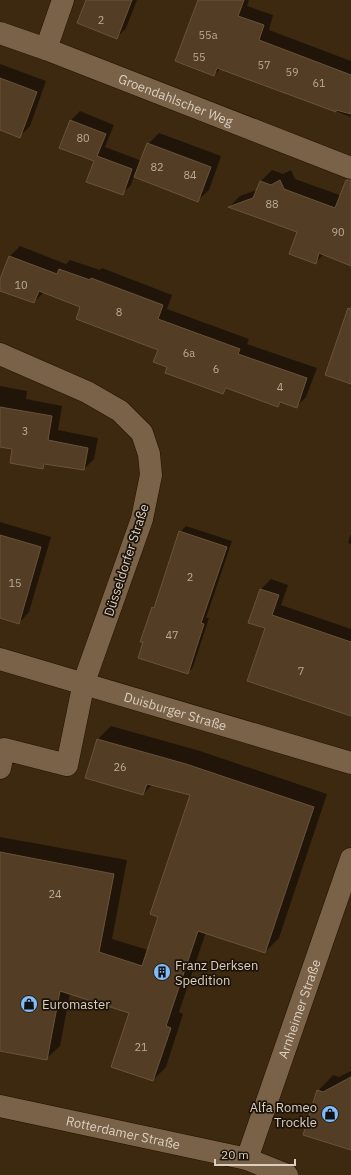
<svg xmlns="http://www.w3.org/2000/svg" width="351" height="1175" viewBox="0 0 351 1175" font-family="'IBM Plex Sans',sans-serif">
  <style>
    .shadow { fill: #0007 }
    .building { fill: #533e25; stroke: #695339 }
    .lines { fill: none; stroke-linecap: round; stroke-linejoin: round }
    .minor-casing { stroke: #231100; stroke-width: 23 }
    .minor { stroke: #796248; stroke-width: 22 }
    .labels { text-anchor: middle; stroke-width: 3.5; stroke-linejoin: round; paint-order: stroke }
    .number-label { font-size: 11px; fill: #baab9a }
    .street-label { font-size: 13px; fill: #dccfc1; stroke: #1d1409 }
    .poi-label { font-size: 13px; fill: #dccfc1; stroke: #1d1409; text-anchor: start }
  </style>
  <rect width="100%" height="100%" fill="#3d290f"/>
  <path class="shadow" d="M87 0H137L126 28 117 37Z
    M199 0H249L247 6 273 15 269 30 351 61V117L221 68 214 75Z
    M0 64 46 81 30 126 19 137 0 129Z
    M80 111 114 125 105 147 142 161 148 144 159 133 221 156 209 190 198 200 134 176 131 185 122 194 96 160 60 147 71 120Z
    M272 170 283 174 291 170 295 179 345 197 351 196V265L324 254 315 263 299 232 230 206 240 196 257 190 261 181Z
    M20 246 66 264 70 260 100 270 102 268 172 295 167 309 249 339 247 344 317 368 306 397 296 407 282 402 278 406 228 388 223 393 168 367 159 349 81 306 44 292 34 302 0 290V282L10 256Z
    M0 386 27 391 26 399 62 406 58 430 98 438 94 459 84 469 47 463 42 468 14 448 0 446Z
    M0 522 51 537 29 612 19 623 0 617Z
    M186 526 232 541 206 618H209L193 667 188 673 144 642 142 641 153 607 156 605 180 532Z
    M351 533V544L348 543Z
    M271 579 288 585 281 605 351 629V715L266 628 249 622 261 589Z
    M111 726 200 751 327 794 279 938 265 952 206 932 179 1012 183 1014 166 1067 153 1080 130 1013 70 993 60 1046 46 1059 0 1050V837L127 860 112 939 148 950 160 917 191 795 153 784 143 794 87 778 98 739Z
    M351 1071V1148L318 1091 333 1075 339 1077Z"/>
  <path class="building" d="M86 0H132L117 39 77 23Z
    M198 0H244L238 16 264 25 259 40 351 75V114L336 110V112L217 68 214 76 175 61Z
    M0 78 37 92 20 138 0 130Z
    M70 120 106 134 97 156 132 169 123 195 86 182 94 161 59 148Z
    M147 143 211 167 198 202 134 177Z
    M280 180 284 189 335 208 346 180H351V266L319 253 316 264 289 254 297 232 228 207 253 198 260 181 271 185Z
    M9 256 57 274 59 269 90 280 91 278 163 305 158 319 240 349 238 354 307 378 297 408 280 402 278 407 226 388 223 394 165 373 167 367 153 362 158 350 76 319 80 307 39 291 34 303 0 291V279Z
    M348 308 351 309V384L325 375Z
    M0 407 52 416 48 440 88 448 84 470 44 464 43 469 10 463 12 449 0 447Z
    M179 531 227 547 201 623 204 624 188 674 138 658 143 642H140L152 607 154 608Z
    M0 535 41 547 19 624 0 618Z
    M260 589 279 595 272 615 351 642V716L247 681 265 628 248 623Z
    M97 739 186 764 314 807 265 953 198 931 166 1026 171 1028 153 1081 111 1067 129 1013 60 991 47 1060 0 1051V852L114 874 99 952 142 966 158 917 150 914 190 795 147 784 143 795 85 778Z
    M351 1077V1150L303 1135 317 1090 323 1092Z"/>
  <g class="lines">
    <g class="minor-casing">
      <g id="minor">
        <path id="s1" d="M0 33 46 49 351 168"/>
        <path d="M46 49 63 0"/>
        <path d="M0 354 87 392 120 411 142 433 149 454 151 475 142 519 84 682 67 765 4 749 0 768"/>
        <path id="s2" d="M0 659 351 763"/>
        <path id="s3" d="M0 1106 247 1159 287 1175"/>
        <path id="s4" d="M247 1159 351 859"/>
      </g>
    </g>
    <use href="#minor" class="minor"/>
  </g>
  <defs>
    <g id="building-disc" transform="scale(0.9)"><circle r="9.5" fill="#82bcfa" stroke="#1d1409"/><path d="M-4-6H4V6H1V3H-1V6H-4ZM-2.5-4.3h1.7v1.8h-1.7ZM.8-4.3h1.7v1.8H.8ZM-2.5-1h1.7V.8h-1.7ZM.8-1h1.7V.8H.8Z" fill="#111"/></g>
    <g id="shop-disc" transform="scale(0.9)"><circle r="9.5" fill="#82bcfa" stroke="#1d1409"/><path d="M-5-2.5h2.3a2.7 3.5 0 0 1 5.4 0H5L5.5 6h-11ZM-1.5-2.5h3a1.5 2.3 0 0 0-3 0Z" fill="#111"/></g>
  </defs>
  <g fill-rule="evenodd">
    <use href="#building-disc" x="162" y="972"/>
    <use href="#shop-disc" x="29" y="1004"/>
    <use href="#shop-disc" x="330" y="1114"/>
  </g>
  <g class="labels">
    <g class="number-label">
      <text x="101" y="24">2</text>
      <text x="208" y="39">55a</text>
      <text x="199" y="61">55</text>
      <text x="264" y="69">57</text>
      <text x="292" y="76">59</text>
      <text x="319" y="87">61</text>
      <text x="83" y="142">80</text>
      <text x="157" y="171">82</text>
      <text x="190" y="179">84</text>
      <text x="272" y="208">88</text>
      <text x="338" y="236">90</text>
      <text x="21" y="289">10</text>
      <text x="119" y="316">8</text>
      <text x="189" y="357">6a</text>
      <text x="216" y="373">6</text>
      <text x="280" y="391">4</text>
      <text x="25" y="435">3</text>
      <text x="190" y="581">2</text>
      <text x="15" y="587">15</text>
      <text x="172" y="639">47</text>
      <text x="301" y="675">7</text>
      <text x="120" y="771">26</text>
      <text x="55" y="898">24</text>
      <text x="141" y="1051">21</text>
    </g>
    <g class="street-label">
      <text dy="5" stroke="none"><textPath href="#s1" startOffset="188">Groendahlscher Weg</textPath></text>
      <text transform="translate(126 560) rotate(-72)" y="5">Düsseldorfer Straße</text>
      <text dy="5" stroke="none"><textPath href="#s2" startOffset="183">Duisburger Straße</textPath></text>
      <text dy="5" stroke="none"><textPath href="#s4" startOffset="159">Arnheimer Straße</textPath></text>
      <text dy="5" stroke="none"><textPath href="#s3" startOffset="126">Rotterdamer Straße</textPath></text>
    </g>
    <g class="poi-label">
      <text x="175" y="970">Franz Derksen<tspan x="175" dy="15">Spedition</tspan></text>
      <text x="42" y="1009">Euromaster</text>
      <text x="317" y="1112" text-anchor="end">Alfa Romeo<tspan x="317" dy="15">Trockle</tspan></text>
    </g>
  </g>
  <path d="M215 1159v6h80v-6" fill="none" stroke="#dccfc1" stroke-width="2"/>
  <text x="221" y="1159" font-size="12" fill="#dccfc1" stroke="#1d1409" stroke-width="3" paint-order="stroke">20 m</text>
</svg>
